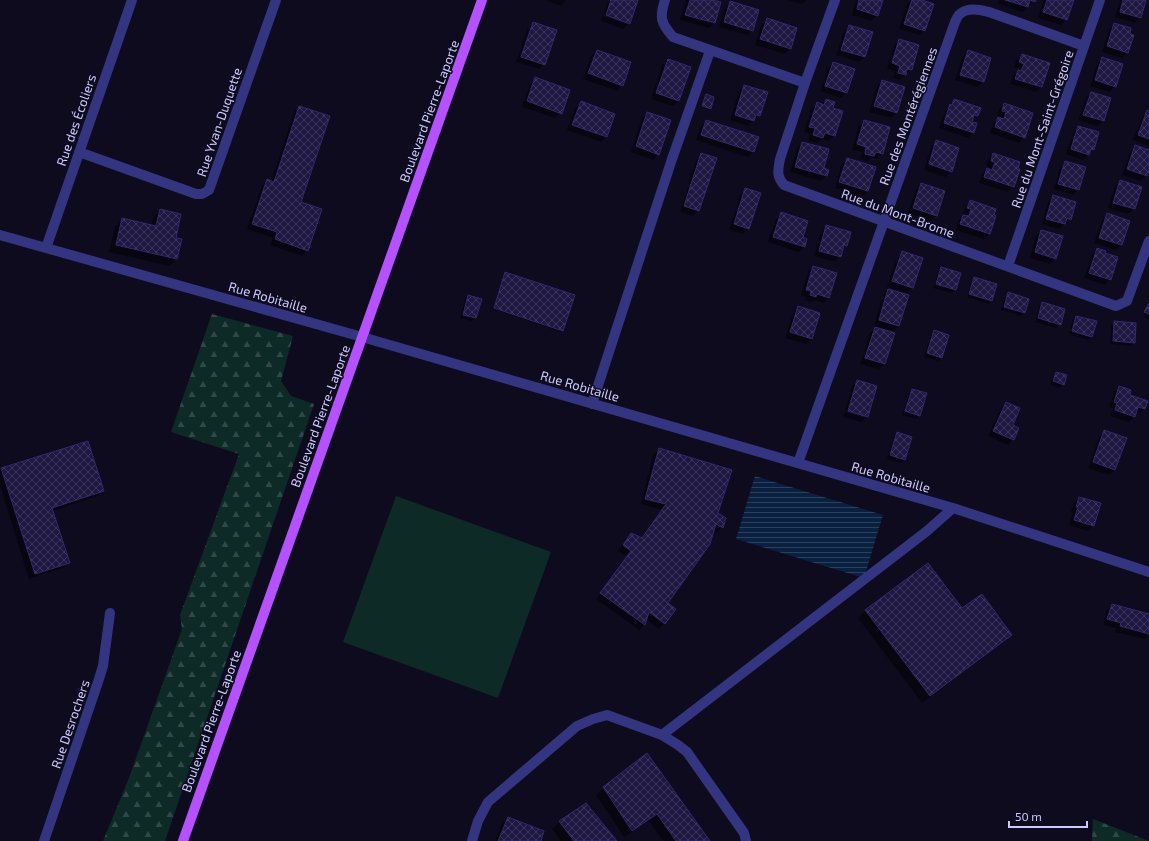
<svg xmlns="http://www.w3.org/2000/svg" width="1149" height="841" viewBox="0 0 1149 841" font-family="'Exo 2',sans-serif">
  <style>
    .grass { fill: #0e2a27 }
    .forest { fill: url(#forest-firs) }
    .water { fill: url(#water-rules) }
    .shadow { fill: #0007 }
    .building { fill: url(#building-cross-hatch); stroke: #32286e }
    .lines { fill: none; stroke-linecap: round; stroke-linejoin: round }
    .minor { stroke: #343581; stroke-width: 10 }
    .major { stroke: #b551ff; stroke-width: 10 }
    .labels { text-anchor: middle; stroke-width: 3; stroke-linejoin: round; paint-order: stroke }
    .street-label { font-size: 13px; fill: #cdcaff; stroke: #0e0b1f }
  </style>
  <defs>
    <pattern id="forest-firs" width="22" height="20" patternUnits="userSpaceOnUse"><rect width="22" height="20" fill="#0e2a27"/><path d="M5 1l3.5 6h-7zM16 11l3.5 6h-7z" fill="#304847"/></pattern>
    <pattern id="water-rules" width="6" height="5" patternUnits="userSpaceOnUse"><rect width="6" height="5" fill="#092041"/><path d="M0 2.5h6" fill="none" stroke="#2c3f5e"/></pattern>
    <pattern id="building-cross-hatch" width="8" height="8" patternUnits="userSpaceOnUse"><rect width="8" height="8" fill="#1d1741"/><path d="M0 0l8 8M0 8l8-8" fill="none" stroke="#3d375e"/></pattern>
  </defs>
  <rect width="100%" height="100%" fill="#0e0b1f"/>
  <path class="grass" d="M396 496 551 552 498 698 343 642Z"/>
  <path class="forest" d="M212 314 293 336 281 381 291 396 314 404 165 841H103L129 778 182 629 180 615 239 454 171 432Z
    M1093 819 1149 841H1092Z"/>
  <path class="water" d="M755 476 883 515 864 578 736 539Z"/>
  <path class="shadow" d="M544 0H566L561 6Z
    M608 0H637L629 23 623 29 601 21 603 16 627 24V22L604 14Z
    M686 0H710L720 3 714 23 709 28 680 20Z
    M787 0H807L802 4Z
    M856 0H882L877 15 871 21 852 15Z
    M911 0H918L924 30 919 35 899 29 907 4Z
    M999 0H1035L1022 12 998 4Z
    M1044 0H1072L1066 20 1061 25 1038 18Z
    M1120 0H1145L1140 17 1135 23 1115 17Z
    M730 2 752 30 747 35 719 27 725 8Z
    M767 20 790 48 785 54 755 45 761 25Z
    M533 23 544 64 539 69 516 62 528 28Z
    M1114 24 1128 52 1122 58 1102 52 1109 29Z
    M849 26 864 57 859 62 836 55 844 32Z
    M899 40 911 70 899 80 893 78 895 71 887 69 894 46Z
    M597 51 622 85 617 91 583 79 591 56Z
    M968 52 990 58 983 82 977 87 955 80 962 57Z
    M1022 55 1049 64 1041 87 1036 92 1010 84 1013 77 1019 69 1014 67 1016 61Z
    M1102 58 1115 86 1110 92 1090 86 1097 64Z
    M668 60 690 67 679 101 673 106 651 99 662 65Z
    M833 63 846 92 841 98 820 91 828 68Z
    M536 79 561 113 555 118 522 107 530 84Z
    M882 81 896 113 891 118 869 112 877 86Z
    M745 86 760 115 747 126 730 120 739 91Z
    M1091 93 1110 99 1103 121 1097 126 1078 120 1086 98Z
    M706 95 710 108 708 110 701 107Z
    M826 100 832 109 834 136 829 141 821 139 817 143 808 141 810 134 804 132 811 109 817 104 821 105Z
    M955 101 977 115 970 122 973 132 968 138 939 128 945 111Z
    M581 103 614 114 606 137 601 142 567 130 575 108Z
    M1004 104 1024 137 1019 143 990 133 993 124 1000 117 997 116 999 110Z
    M300 107V203L307 250 302 256 270 245 273 238 247 229 262 186 267 181 271 182 294 112Z
    M1147 112H1149V146L1133 140 1142 117Z
    M648 113 658 154 653 160 631 152 642 118Z
    M706 121 754 151 748 157 696 140 701 126Z
    M864 122 882 153 877 159 872 157 868 161 860 159 862 152 852 150 858 127Z
    M1078 127 1098 133 1093 150 1083 160 1066 154 1073 133Z
    M936 141 951 171 946 177 924 170 931 147Z
    M802 143 823 169 828 170 826 176 821 181 790 172 797 148Z
    M1135 147 1149 151V168L1146 175 1141 181 1122 175 1130 152Z
    M702 154 699 210 693 216 680 212 696 160Z
    M994 154 1019 169 1013 187 1008 192 979 183 982 174 989 167 986 166 988 160Z
    M847 159 874 167 867 191 862 196 835 188 842 164Z
    M1066 162 1085 168 1078 190 1073 195 1054 189 1060 168Z
    M1120 181 1140 188 1134 209 1128 214 1108 208 1115 187Z
    M921 184 936 215 931 221 908 213 915 190Z
    M746 189 749 229 743 234 729 230 740 195Z
    M1054 197 1070 219 1059 229 1042 224 1048 202Z
    M970 201 989 234 984 239 956 230 958 221 965 214 963 213 965 207Z
    M160 210 175 239 181 240 176 259 169 266 109 252 115 227 122 220 151 226 153 218Z
    M781 214 801 238 804 247 798 252 768 242 776 219Z
    M1107 215 1122 244 1116 250 1094 243 1102 220Z
    M827 226 846 245 842 250 840 256 835 262 814 256 821 232Z
    M1042 231 1055 258 1050 264 1030 258 1036 236Z
    M1097 249 1104 254 1110 279 1105 285 1084 278 1092 255Z
    M903 253 912 288 907 293 887 287 897 258Z
    M814 267 829 298 823 303 812 300 810 302 805 300 806 297 801 295 808 272Z
    M942 268 955 290 951 293 933 288 938 272Z
    M505 273 562 331 561 332 494 309Z
    M975 279 992 300 988 304 967 297 971 282Z
    M888 290 907 295 898 326 893 331 887 330 886 331 893 334 884 364 879 369 860 364 870 333 876 327 874 326 883 295Z
    M1009 293 1024 312 1021 316 1001 310 1005 297Z
    M468 296 480 300 475 318 472 321 460 318 465 300Z
    M1043 303 1060 324 1056 328 1035 322 1039 307Z
    M1149 305V319L1143 316Z
    M798 307 819 314 811 339 806 344 785 338 793 313Z
    M1076 317 1096 322 1091 337V335L1070 329 1073 320Z
    M1114 322 1134 343 1131 346 1110 344 1111 326Z
    M934 331 942 357 938 361 924 357 931 335Z
    M1070 331 1091 337 1088 340 1069 334Z
    M1056 373 1063 385 1060 388 1050 385 1053 376Z
    M857 381 876 387 867 417 861 422 843 417 845 412 865 418V415L845 410 852 386Z
    M1119 387 1129 396 1146 401 1144 409 1138 414 1136 413 1135 416 1129 422 1110 416 1113 408 1109 407 1114 392Z
    M912 390 919 416 916 419 902 415 909 393Z
    M1006 403 1013 439 1008 445 988 436 1001 409Z
    M1104 431 1115 470 1109 475 1088 468 1099 437Z
    M897 434 904 460 901 463 887 459 894 437Z
    M659 450 717 513 722 527 717 532 713 531 667 604 664 623 659 629 646 619 644 625 639 630 596 599 627 557 618 551 626 539 632 534 641 539 662 510 641 504 653 455Z
    M2 469 103 491 98 496 52 511 68 563 63 568 29 579 0 486V470Z
    M1079 498 1093 525 1088 531 1069 525 1073 513 1071 512 1074 503Z
    M1112 605 1149 619V635L1144 639 1115 632 1116 628 1103 625 1107 610Z
    M866 610H962L1011 635 1004 642 922 703 858 618Z
    M647 754 709 841H663L649 821 624 837 596 795 604 788Z
    M585 805 615 841H561L552 829 559 822Z
    M508 818 539 841H495L501 825Z"/>
  <path class="building" d="M611 0H638L630 24 606 15Z
    M690 0H713L721 2 715 23 685 15Z
    M859 0H883L878 16 857 9Z
    M912 0H922L934 4 925 31 904 24Z
    M1005 0H1036L1035 2 1030 0 1028 7Z
    M1047 0H1074L1067 20 1043 12Z
    M1123 0H1146L1141 18 1120 12Z
    M730 1 759 10 753 31 724 22Z
    M767 18 797 28 791 49 760 39Z
    M533 22 557 30 545 65 521 57Z
    M1114 23 1131 28 1130 34 1134 35 1128 53 1107 46Z
    M849 25 873 32 865 57 841 50Z
    M899 39 919 45 912 70 907 69 906 75 898 73 900 66 892 63Z
    M597 50 631 62 623 86 588 73Z
    M968 50 991 58 984 82 960 75Z
    M1022 54 1050 63 1042 87 1015 79 1018 70 1021 71 1024 64 1019 62Z
    M1102 57 1123 64 1116 87 1095 80Z
    M668 59 691 67 679 101 656 93Z
    M833 62 855 69 847 93 825 86Z
    M535 77 570 90 562 114 527 101Z
    M882 80 905 87 897 113 874 106Z
    M744 85 768 92 760 116 756 115 754 121 735 115Z
    M1091 92 1111 98 1104 121 1083 115Z
    M706 94 714 97 711 109 702 106Z
    M826 99 835 102 833 108 843 111 835 136 825 133 823 138 813 135 815 128 809 127 817 102 824 105Z
    M954 99 981 108 978 116 974 115 972 122 977 123 974 133 944 123 950 104 952 105Z
    M581 101 615 114 607 137 572 125Z
    M1004 103 1033 113 1025 138 995 127 998 117 1004 119 1006 112 1002 111Z
    M299 106 330 116 301 202 322 209 308 251 275 239 277 232 252 224 267 179 274 182Z
    M1147 110 1149 111V139L1138 135Z
    M647 112 671 120 659 155 636 146Z
    M706 120 759 137 754 152 701 135Z
    M864 120 890 127 883 154 876 152 874 156 865 154 866 147 857 144Z
    M1078 126 1099 132 1094 150 1091 149 1089 155 1071 149Z
    M936 140 959 148 952 172 929 164Z
    M802 142 829 149 824 168 829 170 827 176 795 167Z
    M1135 145 1149 150V171L1147 176 1127 169Z
    M701 153 717 158 699 211 684 206Z
    M993 153 1020 162 1018 168 1020 169 1014 187 984 177 987 168 992 170 995 162 991 161Z
    M847 158 876 167 868 191 839 182Z
    M1065 161 1086 167 1079 190 1058 184Z
    M1120 180 1142 187 1135 209 1113 203Z
    M921 183 945 191 937 216 913 208Z
    M745 188 761 193 749 229 734 224Z
    M1053 195 1076 202 1071 220 1067 218 1065 224 1046 219Z
    M970 200 996 209 994 215 996 216 990 234 960 224 963 215 969 216 971 209 967 208Z
    M160 209 181 214 176 238 182 239 177 259 116 245 122 218 156 226Z
    M781 212 808 221 803 237 807 239 805 247 773 237Z
    M1107 213 1130 221 1122 245 1099 238Z
    M826 225 851 232 847 246 844 245 841 257 819 251Z
    M1041 230 1063 236 1056 259 1035 252Z
    M1097 248 1106 251 1105 253 1118 257 1111 280 1089 273Z
    M902 251 923 258 913 288 892 281Z
    M813 266 837 273 829 298 817 294 816 297 810 295 811 291 806 290Z
    M941 267 961 273 956 290 936 284Z
    M505 272 575 295 563 331 494 308Z
    M974 277 997 284 992 301 969 294Z
    M888 289 909 295 899 326 879 320Z
    M1008 292 1029 299 1025 313 1004 307Z
    M468 295 482 299 476 318 463 315Z
    M1042 302 1065 309 1061 325 1038 318Z
    M1149 303V314L1144 312Z
    M798 306 820 313 812 339 790 332Z
    M1076 316 1097 321 1092 337 1072 331Z
    M1114 321 1136 323 1135 343 1113 341Z
    M875 327 895 333 885 364 865 358Z
    M934 330 949 335 942 358 927 353Z
    M1056 372 1067 375 1064 385 1053 381Z
    M857 380 877 386 868 417 848 411Z
    M1119 386 1131 390 1130 395 1148 401 1145 409 1138 407 1135 417 1115 410 1117 403 1114 402Z
    M912 389 927 393 920 416 905 411Z
    M1006 402 1020 408 1013 425 1019 428 1014 440 993 431Z
    M1104 430 1127 438 1115 470 1093 462Z
    M897 432 912 437 905 460 890 455Z
    M88 441 104 491 52 508 70 563 35 574 1 468Z
    M659 448 732 470 718 513 726 518 723 528 716 524 710 544 668 603 676 609 665 624 649 612 645 625 600 593 631 551 623 545 631 533 642 538 666 504 645 499Z
    M1079 497 1101 503 1094 526 1074 520 1078 507H1076Z
    M928 563 962 608 982 594 1012 635 930 696 865 610Z
    M1112 604 1149 614V634L1120 626 1121 623 1107 619Z
    M647 753 710 841H676L657 814 632 831 603 787Z
    M586 803 617 841H574L559 821Z
    M508 817 544 831 541 841H498Z"/>
  <g class="lines">
    <path class="minor" d="M665 0C659 18 661 23 673 37L805 83
      M835 0 805 83 780 159C778 170 776 176 784 185L1116 306 1127 301 1149 241
      M79 152 196 194H202L209 190 276 0
      M0 235 362 337 953 508 1149 572
      M46 248 132 0
      M1008 266 1100 0
      M592 404 672 159 710 51
      M798 463 955 22C956 20 958 15 960 14 968 7 980 10 989 12L1084 46
      M662 735 927 531 953 508
      M44 841 99 679 103 666 110 613
      M472 841 478 821 488 802 577 726 593 719 607 715 662 735 678 745 687 752 744 833 746 841"/>
    <path class="major" d="M183 841 482 0"/>
  </g>
  <g class="labels">
    <g class="street-label">
      <text transform="translate(429 111) rotate(-70)" y="5">Boulevard Pierre-Laporte</text>
      <text transform="translate(908 116) rotate(-70)" y="5">Rue des Montérégiennes</text>
      <text transform="translate(76 120) rotate(-71)" y="5">Rue des Écoliers</text>
      <text transform="translate(219 122) rotate(-71)" y="5">Rue Yvan-Duquette</text>
      <text transform="translate(1042 129) rotate(-71)" y="5">Rue du Mont-Saint-Grégoire</text>
      <text transform="translate(898 213) rotate(20)" y="5">Rue du Mont-Brome</text>
      <text transform="translate(268 297) rotate(16)" y="5">Rue Robitaille</text>
      <text transform="translate(580 386) rotate(16)" y="5">Rue Robitaille</text>
      <text transform="translate(320 416) rotate(-70)" y="5">Boulevard Pierre-Laporte</text>
      <text transform="translate(891 477) rotate(16)" y="5">Rue Robitaille</text>
      <text transform="translate(211 721) rotate(-70)" y="5">Boulevard Pierre-Laporte</text>
      <text transform="translate(70 724) rotate(-71)" y="5">Rue Desrochers</text>
    </g>
  </g>
  <path d="M1009 821v6h78v-6" fill="none" stroke="#cdcaff" stroke-width="2"/>
  <text x="1015" y="821" font-size="12" fill="#cdcaff" stroke="#0e0b1f" stroke-width="3" paint-order="stroke">50 m</text>
</svg>
